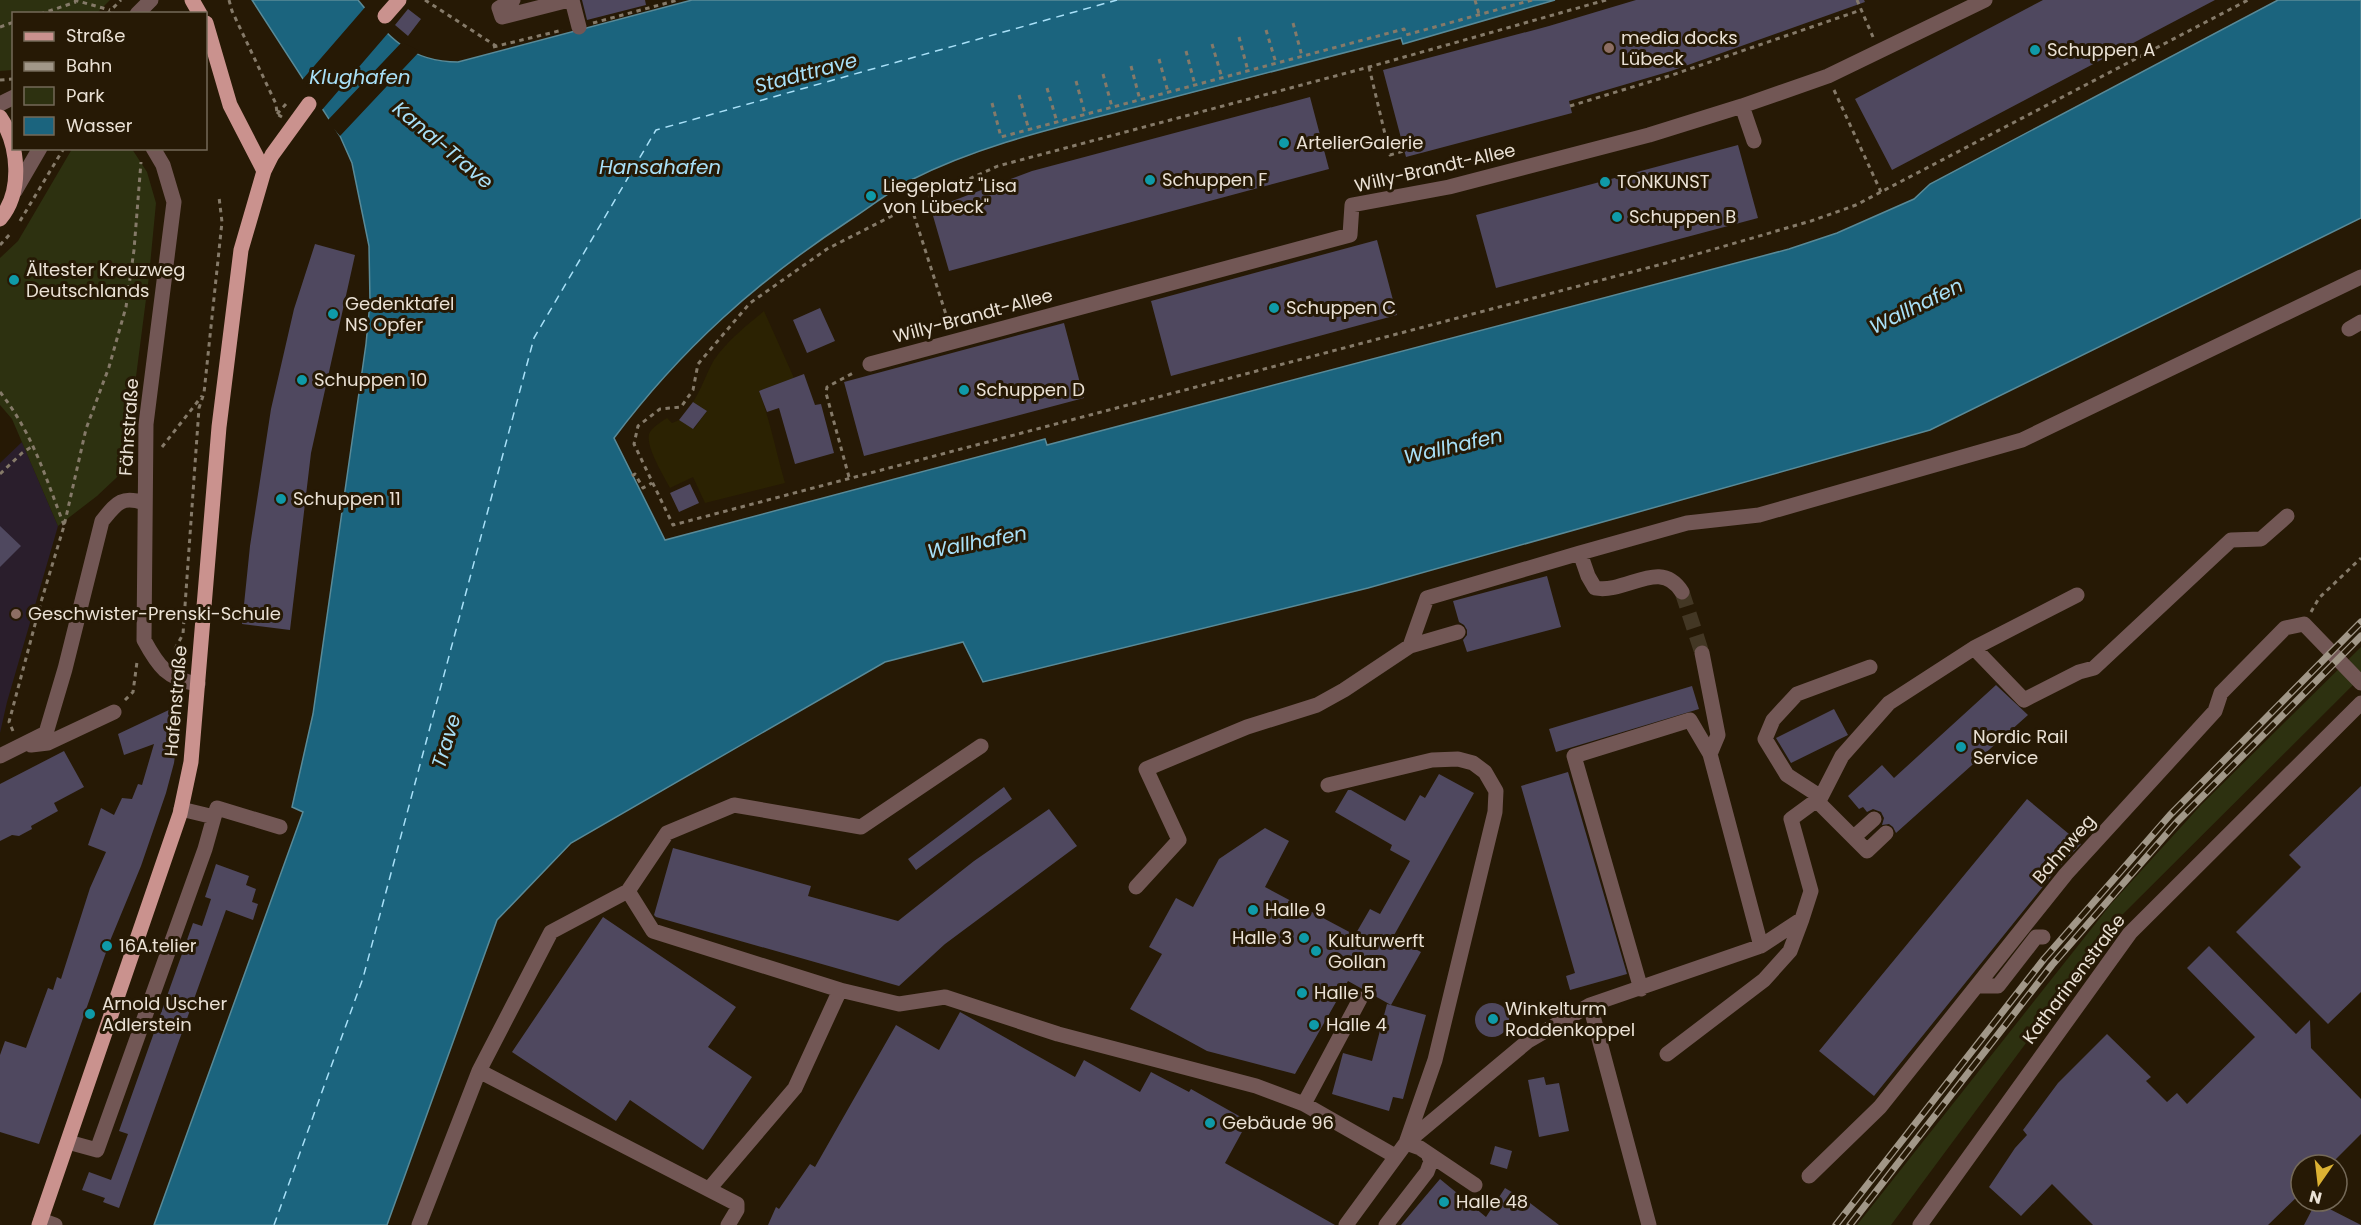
<svg xmlns="http://www.w3.org/2000/svg" width="2361" height="1225" viewBox="0 0 2361 1225" font-family="Poppins,sans-serif">
  <style>
    .education { fill: #2a1e2c }
    .green { fill: #2d3110 }
    .sand { fill: #2b2202 }
    .water { fill: #1b647e; stroke: #598a98; stroke-width: 1.5 }
    .pier { fill: #261905 }
    .lines { fill: none; stroke-linecap: round; stroke-linejoin: round }
    .ferry { stroke: #a8e0f8; stroke-width: 1.5; stroke-dasharray: 8 6; stroke-linecap: butt }
    .building { fill: #4f485f }
    .minor-tunnel { stroke: #433724; stroke-width: 15; stroke-dasharray: 15 8; stroke-linecap: butt }
    .path { stroke: #857a69; stroke-width: 3; stroke-dasharray: 4.5 4.5; stroke-linecap: butt }
    .minor { stroke: #725755; stroke-width: 15 }
    .major { stroke: #ca928e; stroke-width: 15 }
    .rail-casing { stroke: #a19788; stroke-width: 7 }
    .rail { stroke: #261905; stroke-width: 4.5; stroke-dasharray: 14; stroke-linecap: butt }
    .education-dot { fill: #8d6e63; stroke: #261905; stroke-width: 2 }
    .culture-dot { fill: #0f9aa8; stroke: #261905; stroke-width: 2 }
    .labels { text-anchor: middle; stroke-width: 6; stroke-linejoin: round; paint-order: stroke }
    .poi-label { font-size: 18px; fill: #eae1d5; stroke: #261905; text-anchor: start }
    .street-label { font-size: 18px; fill: #eae1d5; stroke: #261905 }
    .water-label { font-size: 20px; font-style: italic; fill: #a8e0f8; stroke: #261905 }
  </style>
  <rect width="100%" height="100%" fill="#261905"/>
  <path class="education" d="M22 442 58 526 7 702 0 733V463Z"/>
  <path class="green" d="M0 0H110L97 13 14 14 13 70 0 71Z
    M72 149H132L147 172 156 203 149 276 133 400 132 463 97 496 58 526 12 419 0 405V258L18 241Z
    M2361 647V677L2118 919 1891 1225H1857L2111 904 2201 805Z"/>
  <path class="sand" d="M764 311 794 378 759 391C770 420 776 452 785 483L705 503 693 477 670 488C664 476 646 448 649 434 652 427 661 422 667 418L672 423 679 420 694 429 707 411 693 402C702 388 706 374 714 360 727 341 746 326 764 311Z"/>
  <path class="water" d="M252 0H358C387 35 408 62 458 62L692 0H1555L1403 44 1401 38C1313 61 1225 84 1136 107 1060 127 982 144 911 180 890 191 870 207 850 220 757 281 681 349 614 438L665 540 1045 439 1047 445 1789 249 1837 233 1914 199 1930 184 2278 0H2361V218L1930 430 1368 588 983 682 963 642 885 662 571 843 497 920 387 1225H154L303 812 292 807 313 714 366 344 370 302 369 246 352 163 340 136Z"/>
  <path class="pier" d="M367 5 389 32 321 111 302 80Z
    M402 42 420 51 340 136 327 121Z"/>
  <g class="lines">
    <path class="ferry" d="M274 1225 363 978 534 338 656 130 1117 0"/>
  </g>
  <path class="building" d="M582 0H645L646 5 587 20Z
    M1636 0H1864L1865 2 1671 71 1569 101 1572 113 1406 157 1383 70 1549 26Z
    M2043 0H2215L1892 170 1855 99Z
    M408 9 421 19 408 36 395 25Z
    M1310 97 1329 169 949 271 931 209 1032 171Z
    M1738 145 1758 218 1496 288 1476 215Z
    M1377 240 1397 315 1171 376 1151 301Z
    M315 244 355 255 311 453 290 630 242 624 250 546 271 409 294 309Z
    M820 308 835 341 807 353 793 320Z
    M1064 323 1084 398 864 456 844 382Z
    M804 374 815 405 821 404 834 453 795 464 779 408 767 412 759 391Z
    M693 402 707 411 693 429 679 420Z
    M690 484 699 503 679 512 670 493Z
    M0 526 21 546 0 567Z
    M1547 576 1561 627 1467 652 1463 640 1467 635V630L1464 625 1459 622 1453 601Z
    M1996 685 2028 715 1896 833 1893 827 1889 824 1882 825 1884 818 1881 812 1873 809 1867 812 1863 807 1859 809 1848 796 1882 765 1894 778Z
    M1692 686 1699 709 1556 752 1549 729Z
    M173 708 179 712 180 718 174 763 166 793 141 866 110 941 39 1144 0 1132V1055L5 1041 26 1048 48 988 53 990 57 977 61 979 90 888 106 852 88 845 101 808 114 815 122 798 132 799 138 784 142 785 154 744 124 755 118 734Z
    M1834 709 1848 735 1791 763 1776 738Z
    M64 751 84 787 54 803 58 811 31 826 32 829 19 836 12 835 0 841V784Z
    M1568 772 1627 974 1570 990 1566 976 1575 973 1521 786Z
    M1439 774 1474 793 1393 937 1421 952 1391 1005 1348 981 1295 1074 1207 1051 1130 1009 1162 954 1149 947 1176 898 1193 907 1219 859 1265 828 1289 841 1265 887 1355 935 1370 909 1380 914 1410 861 1390 850 1392 845 1335 812 1348 790H1351L1405 821 1420 795 1425 798Z
    M2361 786V992L2328 1024 2236 932 2301 867 2289 855Z
    M1004 787 1012 799 916 870 908 859Z
    M2027 799 2081 844 2058 868 1874 1096 1819 1051Z
    M1049 809 1077 846 945 944 899 986 656 917 654 915 673 848 811 886 808 896 898 921 974 861Z
    M216 864 249 876 246 885 256 889 252 902 258 904 253 920 226 910 119 1208 103 1202 105 1198 82 1190 89 1172 111 1180 128 1134 119 1131 193 923 202 926 211 899 205 897Z
    M603 917 736 1007 708 1047 752 1077 703 1150 630 1100 616 1121 512 1052Z
    M2209 946 2296 1034 2310 1020 2311 1048 2361 1099V1134L2330 1165H2301V1193L2268 1225H2093L2052 1184 2021 1216 1989 1187 2015 1148 2027 1135 2023 1130 2058 1083 2107 1034 2151 1077 2146 1081 2167 1102 2177 1093 2187 1104 2255 1037 2187 968Z
    M1475 1020a17 17 0 1 1 34 0a17 17 0 1 1-34 0Z
    M1387 1004 1426 1015 1403 1099 1393 1097 1389 1111 1332 1094 1343 1053 1372 1061Z
    M960 1012 1075 1077 1084 1060 1140 1092 1151 1072 1189 1092 1191 1089 1248 1121 1225 1163 1335 1225H768L776 1207 779 1209 810 1164 815 1167 896 1025 939 1050Z
    M1544 1077 1546 1085 1559 1083 1569 1131 1539 1137 1528 1080Z
    M1495 1146 1512 1151 1507 1169 1490 1164Z
    M1440 1179 1486 1217 1505 1188 1530 1203 1559 1225H1401Z
    M2316 1202 2361 1225H2304Z"/>
  <g class="lines">
    <path class="minor-tunnel" d="M1682 592 1702 653"/>
    <path class="path" d="M74 0 110 10
      M229 0 232 11 276 104 277 114 282 117
      M425 0 496 46
      M1475 0 1479 14
      M1606 0 1369 67 998 166 931 196 827 249 750 303 698 364 693 390 681 407 660 409 638 426 634 444 673 525 1666 263 1811 221 1856 205 2248 0
      M1857 0 1873 37
      M40 14 76 2
      M107 14 121 0
      M593 23 678 0
      M1293 23 1302 56
      M0 27 14 22
      M1266 30 1276 63
      M1239 37 1248 71
      M1212 44 1222 78
      M493 47 563 30
      M1186 51 1195 85
      M1159 59 1168 92
      M1131 66 1140 100
      M1369 67 1390 155 1404 151
      M1103 74 1112 107
      M0 80 14 79
      M1076 81 1085 114
      M1047 88 1057 122
      M1834 90 1881 192
      M1019 95 1029 130
      M992 103 1001 137 1404 29 1406 35 1532 0
      M1570 106 1672 75 1861 10
      M277 114 286 104
      M911 206 950 327
      M20 221 64 148
      M0 245 11 233
      M0 392C33 434 45 476 64 525
      M162 447 202 396
      M0 474 22 453 34 445
      M632 476 635 474 643 488 652 483
      M849 477 826 393 827 387 855 372
      M2311 612 2319 598 2361 558
      M175 649 183 634 199 408 204 393 222 222 219 197
      M125 700 133 692 137 662
      M13 731 9 722 41 602 64 526 86 429 109 367 126 307 134 250 141 162"/>
    <path class="minor" d="M513 0 499 8 502 17 569 0
      M572 0 579 27
      M137 14 151 0
      M0 104 14 97
      M1742 106 1754 141
      M153 148 163 165 174 202 146 424 144 640C158 666 167 679 198 684
      M15 191 40 148
      M2349 329 2361 322
      M870 364 1350 235 1352 205 1449 187 1649 135 1742 106 1828 76 1985 0
      M1682 592C1660 557 1627 594 1595 588L1588 576 1580 553 1687 523 1759 515 2022 440 2361 277
      M1410 646 1458 632
      M1974 648 2024 700 2079 672 2094 668 2231 540 2261 539 2287 516
      M1702 653 1718 735 1710 754
      M31 745 48 743 114 712
      M0 756 46 733 65 669 102 521C116 504 121 495 144 503
      M1328 785 1432 760 1458 759 1473 763 1485 772 1496 791 1495 812 1435 1060 1406 1143 1420 1148 1475 1185
      M1821 797 1787 775 1765 739 1773 720 1797 694 1870 667
      M1816 800 1867 851 1886 833
      M214 817 217 808 280 827
      M1854 837 1874 819
      M1136 887 1179 840 1146 769 1247 727 1317 705 1344 690 1410 646 1427 598 1580 553
      M628 891 667 833 734 805 861 827 981 746
      M1761 946 1802 919 1811 891 1791 819 1821 797 1842 756 1889 703 1974 648 2077 595
      M1978 986H1998L2036 937H2043
      M840 990 899 1004 945 997 1058 1034 1256 1086 1304 1104 1395 1156
      M1590 1005 1649 1225
      M1667 1054 1764 980 1790 951 1802 919
      M479 1071 551 932 628 891 653 931 840 990 795 1088 709 1189
      M1304 1104 1360 999
      M68 1142 97 1150 205 849 214 817 181 809
      M1809 1176 1880 1107 2066 874 2215 711 2221 693 2285 628 2304 624 2361 683
      M41 1220 55 1225
      M419 1225 479 1071 737 1204V1210L728 1225
      M1346 1225 1406 1143 1528 1041 1590 1005 1761 946 1710 754 1690 720 1574 756 1641 989
      M1386 1225 1427 1172 1431 1161 1428 1154
      M1920 1225 2130 933 2361 703"/>
    <path class="major" d="M192 0 200 14
      M385 16 399 0
      M206 23 230 105 264 171
      M0 117C19 145 23 192 0 219
      M39 1225 180 814 191 762 219 427 241 250 264 171 272 155 309 104"/>
    <g class="rail-casing">
      <path id="rail" d="M1836 1225 2044 959 2170 815 2361 622
        M1850 1225 2052 965 2177 822 2361 636"/>
    </g>
    <use href="#rail" class="rail"/>
  </g>
  <g class="education-dot">
    <circle cx="1609" cy="48" r="6"/>
    <circle cx="16" cy="614" r="6"/>
  </g>
  <g class="culture-dot">
    <circle cx="2035" cy="50" r="6"/>
    <circle cx="1284" cy="143" r="6"/>
    <circle cx="1150" cy="180" r="6"/>
    <circle cx="1605" cy="182" r="6"/>
    <circle cx="871" cy="196" r="6"/>
    <circle cx="1617" cy="217" r="6"/>
    <circle cx="14" cy="280" r="6"/>
    <circle cx="1274" cy="308" r="6"/>
    <circle cx="333" cy="314" r="6"/>
    <circle cx="302" cy="380" r="6"/>
    <circle cx="964" cy="390" r="6"/>
    <circle cx="281" cy="499" r="6"/>
    <circle cx="1961" cy="747" r="6"/>
    <circle cx="1253" cy="910" r="6"/>
    <circle cx="1304" cy="938" r="6"/>
    <circle cx="107" cy="946" r="6"/>
    <circle cx="1316" cy="951" r="6"/>
    <circle cx="1302" cy="993" r="6"/>
    <circle cx="90" cy="1014" r="6"/>
    <circle cx="1493" cy="1019" r="6"/>
    <circle cx="1314" cy="1025" r="6"/>
    <circle cx="1210" cy="1123" r="6"/>
    <circle cx="1444" cy="1202" r="6"/>
  </g>
  <g class="labels">
    <g class="poi-label">
      <text x="1621" y="44">media docks<tspan x="1621" dy="21">Lübeck</tspan></text>
      <text x="2047" y="56">Schuppen A</text>
      <text x="1296" y="149">ArtelierGalerie</text>
      <text x="1162" y="186">Schuppen F</text>
      <text x="1617" y="188">TONKUNST</text>
      <text x="883" y="192">Liegeplatz "Lisa<tspan x="883" dy="21">von Lübeck"</tspan></text>
      <text x="1629" y="223">Schuppen B</text>
      <text x="26" y="276">Ältester Kreuzweg<tspan x="26" dy="21">Deutschlands</tspan></text>
      <text x="345" y="310">Gedenktafel<tspan x="345" dy="21">NS Opfer</tspan></text>
      <text x="1286" y="314">Schuppen C</text>
      <text x="314" y="386">Schuppen 10</text>
      <text x="976" y="396">Schuppen D</text>
      <text x="293" y="505">Schuppen 11</text>
      <text x="28" y="620">Geschwister-Prenski-Schule</text>
      <text x="1973" y="743">Nordic Rail<tspan x="1973" dy="21">Service</tspan></text>
      <text x="1265" y="916">Halle 9</text>
      <text x="1292" y="944" text-anchor="end">Halle 3</text>
      <text x="1328" y="947">Kulturwerft<tspan x="1328" dy="21">Gollan</tspan></text>
      <text x="119" y="952">16A.telier</text>
      <text x="1314" y="999">Halle 5</text>
      <text x="102" y="1010">Arnold Uscher<tspan x="102" dy="21">Adlerstein</tspan></text>
      <text x="1505" y="1015">Winkelturm<tspan x="1505" dy="21">Roddenkoppel</tspan></text>
      <text x="1326" y="1031">Halle 4</text>
      <text x="1222" y="1129">Gebäude 96</text>
      <text x="1456" y="1208">Halle 48</text>
    </g>
    <g class="street-label">
      <text transform="translate(1435 168) rotate(-13)" y="6">Willy-Brandt-Allee</text>
      <text transform="translate(973 316) rotate(-15)" y="6">Willy-Brandt-Allee</text>
      <text transform="translate(129 427) rotate(-86)" y="6">Fährstraße</text>
      <text transform="translate(176 701) rotate(-85)" y="6">Hafenstraße</text>
      <text transform="translate(2064 849) rotate(-49)" y="6">Bahnweg</text>
      <text transform="translate(2074 979) rotate(-53)" y="6">Katharinenstraße</text>
    </g>
    <g class="water-label">
      <text transform="translate(806 73) rotate(-15)" y="7">Stadttrave</text>
      <text x="360" y="84">Klughafen</text>
      <text transform="translate(443 145) rotate(40)" y="7">Kanal-Trave</text>
      <text x="660" y="174">Hansahafen</text>
      <text transform="translate(1916 306) rotate(-26)" y="7">Wallhafen</text>
      <text transform="translate(1453 446) rotate(-13)" y="7">Wallhafen</text>
      <text transform="translate(977 542) rotate(-11)" y="7">Wallhafen</text>
      <text transform="translate(446 741) rotate(-73)" y="7">Trave</text>
    </g>
  </g>
  <rect x="12" y="12" width="195" height="138" fill="#261905" stroke="#746958" stroke-width="1.5"/>
  <rect x="24" y="32" width="30" height="9" fill="#ca928e" stroke="#746958" stroke-width="1.5"/>
  <text x="66" y="42" font-size="18" fill="#eae1d5">Straße</text>
  <rect x="24" y="62" width="30" height="9" fill="#a19788" stroke="#746958" stroke-width="1.5"/>
  <text x="66" y="72" font-size="18" fill="#eae1d5">Bahn</text>
  <rect x="24" y="87" width="30" height="18" fill="#2d3110" stroke="#746958" stroke-width="1.5"/>
  <text x="66" y="102" font-size="18" fill="#eae1d5">Park</text>
  <rect x="24" y="117" width="30" height="18" fill="#1b647e" stroke="#746958" stroke-width="1.5"/>
  <text x="66" y="132" font-size="18" fill="#eae1d5">Wasser</text>
  <g transform="translate(2319 1183) rotate(194)"><circle r="28" fill="#261905" stroke="#746958" stroke-width="1.5"/>
  <path d="M0-4.5L10 22L0 15L-10 22Z" fill="#dcb233"/>
  <text y="-9" font-size="16" font-weight="bold" text-anchor="middle" fill="#eae1d5">N</text>
  </g>
</svg>
